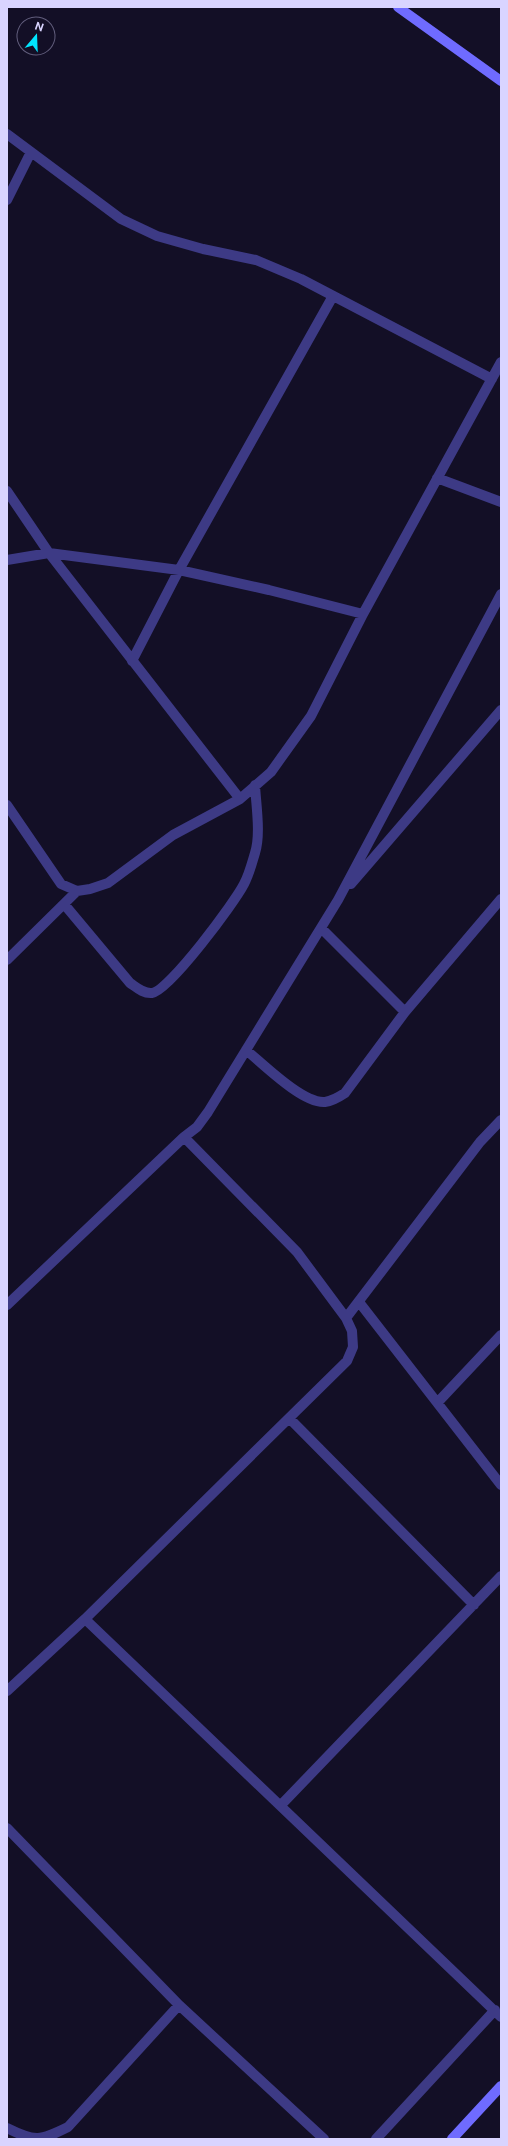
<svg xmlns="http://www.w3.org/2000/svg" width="508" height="2146" viewBox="0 0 508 2146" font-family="'Public Sans',sans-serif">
	<rect width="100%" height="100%" fill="#130f26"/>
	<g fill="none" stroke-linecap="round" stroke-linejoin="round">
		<!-- street -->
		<path stroke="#3d3a85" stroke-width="10" d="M7 134 121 219 157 236 203 249 256 260 301 279 492 379
			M7 200 31 152
			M437 478 501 502
			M7 491 49 553 240 799
			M7 560 49 553 179 570 269 590 363 614
			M132 661 179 570 333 296
			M7 805 61 884 77 891 90 889 108 883 173 835 240 799 271 772 311 716 363 614 501 362
			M351 884 501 710
			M64 904 130 983C136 987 143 994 152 993 169 991 235 902 244 884 249 875 252 863 255 853 261 834 256 805 255 785
			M321 928 405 1012
			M7 960 77 891
			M246 1050C263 1064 303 1104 325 1102 333 1101 339 1097 345 1093L405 1012 501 899
			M359 1302 501 1485
			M7 1305 184 1137 197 1127 208 1112 338 900 501 594
			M346 1318 480 1142 501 1120
			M438 1402 501 1335
			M289 1418 474 1605
			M85 1619 501 2017
			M7 1691 85 1619 347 1361 353 1347 352 1331 346 1318 297 1252 184 1137
			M281 1805 501 1576
			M7 1828 179 2005
			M7 2128C35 2142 40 2141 68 2127L179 2005 324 2139
			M376 2139 495 2010"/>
		<!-- secondary -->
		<path stroke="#6f6bff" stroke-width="10" d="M398 7 501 81
			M452 2139 501 2086"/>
	</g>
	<!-- border -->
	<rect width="508" height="2146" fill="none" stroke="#d9d4ff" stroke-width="16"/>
	<!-- north arrow -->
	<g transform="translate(36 36) rotate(19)"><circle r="19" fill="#130f26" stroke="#625e7d"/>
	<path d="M0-3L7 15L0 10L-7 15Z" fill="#00e5ff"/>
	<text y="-6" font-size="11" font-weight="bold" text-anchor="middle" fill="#d9d4ff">N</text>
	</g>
</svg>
